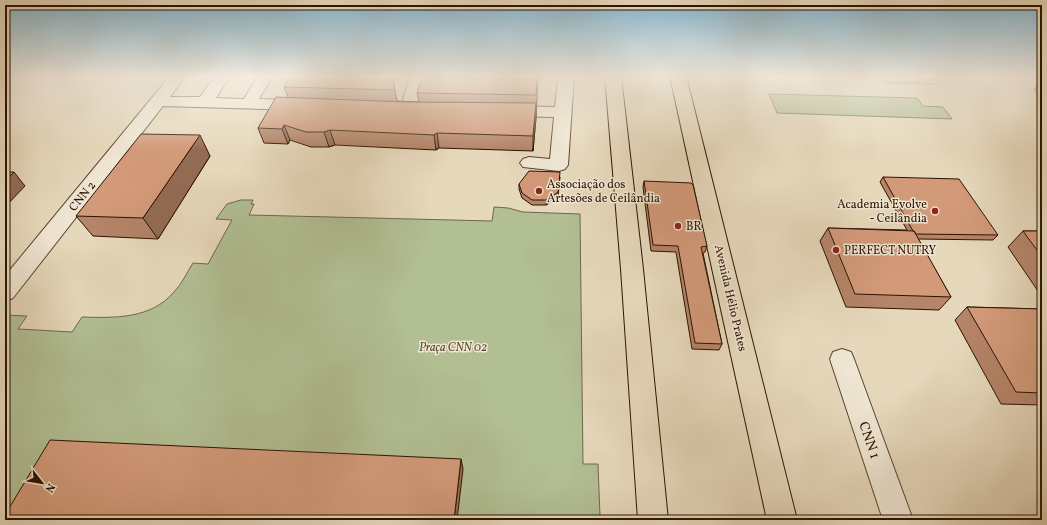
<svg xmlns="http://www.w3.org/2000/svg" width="1047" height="525" viewBox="0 0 1047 525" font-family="Vollkorn,serif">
	<rect width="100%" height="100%" fill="#e6d8bb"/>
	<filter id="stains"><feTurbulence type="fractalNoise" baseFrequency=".005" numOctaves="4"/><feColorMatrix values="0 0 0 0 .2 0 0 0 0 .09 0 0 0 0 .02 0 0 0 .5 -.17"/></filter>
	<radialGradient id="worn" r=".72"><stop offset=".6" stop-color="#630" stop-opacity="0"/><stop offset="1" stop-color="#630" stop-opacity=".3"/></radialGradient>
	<!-- green -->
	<path fill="#b1bf93" stroke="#6e684a" d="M879 76H936L940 79 936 84 884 83Z
		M769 94 917 98 923 106 943 107 952 119 777 113Z
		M241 200H253L251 204H254L249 215 492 221 494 207 508 208 523 212 580 214 583 464H598L600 516H578V520H5V315L27 316 18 329 72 332 82 317C115 318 151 319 174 292 182 284 187 272 193 263L208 264 232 220 216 219 227 204Z"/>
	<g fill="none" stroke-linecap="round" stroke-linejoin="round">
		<defs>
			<path id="street" d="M170 76H185L170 97H200L215 76H230L216 98 244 99 258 76H273L259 99 300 100 306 102 308 105 306 108 300 110 163 106 13 298 5 301V276Z
				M410 76H426L416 110 414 113 408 115 402 113 400 110Z
				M558 76H574L568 165 565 169 559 171 523 167 520 163 523 159 529 157 550 159 554 117 507 116 501 114 499 111 501 108 507 106 555 107Z
				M842 349 851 352 854 359 913 520H883L830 359 833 352Z"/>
			<path id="primary" d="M605 76H621L643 269 668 520H638L621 269Z
				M670 76H686L797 520H767Z"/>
		</defs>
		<!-- street casing -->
		<use href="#street" stroke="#5a442f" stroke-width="2"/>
		<!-- primary casing -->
		<use href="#primary" stroke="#2c1200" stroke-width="2"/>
		<!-- street -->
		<use href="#street" fill="#efe6d3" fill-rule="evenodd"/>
		<!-- primary -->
		<use href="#primary" fill="#e6d8bb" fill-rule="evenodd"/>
	</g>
	<!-- wall -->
	<path fill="#b58469" stroke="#2c1200" d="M392 76 397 101 419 102 417 93 488 78 484 76H538L536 118 533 151 439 148 436 150 335 145 329 147H311L290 140 288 144 264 143 258 128 288 97 284 87Z
		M1041 81H1042V99L1034 90Z
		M210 156 158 239 93 236 76 216Z
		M883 177 998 235 993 240 918 239 951 297 939 310 846 307 820 241 828 228 907 230 880 182Z
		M644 181 707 246 705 252 703 253 722 344 719 350 692 349 676 252 651 251 643 187Z
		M519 184 558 197 546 205H532L522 198 519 189Z
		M1023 231H1042V297L1008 247Z
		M967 307 1042 309V405L1001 404 955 320Z"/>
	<!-- shaded-wall -->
	<path fill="#946c55" stroke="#2c1200" d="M536 103V118L533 151V136Z
		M284 125 290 140 288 144 282 129Z
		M330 130 335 145 329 147 324 132Z
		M437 133 439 148 436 150 434 135Z
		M200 135 210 156 158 239 143 218Z
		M14 172 25 186 5 207V181Z
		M560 177 558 197 546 205 547 200Z
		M461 459 463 469 457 520H454Z"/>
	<!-- building -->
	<path fill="#d39a7a" stroke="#2c1200" d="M289 76H392L395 90 284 87Z
		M515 76H537L536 95 417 93 421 81 425 78H519Z
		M276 97 405 102 536 103 533 136 437 133 434 135 330 130 324 132H306L284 125 282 129 258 128Z
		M141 134 200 135 143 218 76 216Z
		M529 171 560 172 558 192 547 200H532L522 193 519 184Z
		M5 172H14L5 181Z
		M883 177 959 179 998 235 916 234 914 231H913Z
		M644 181 691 183 693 185 707 246 701 247 722 344 695 343 678 246 653 245Z
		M828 228 914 231 951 297 855 294Z
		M1023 231H1042V257Z
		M967 307 1042 309V393L1016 392Z
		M50 440 461 459 454 520H5V515Z"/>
	<!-- sky -->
	<linearGradient id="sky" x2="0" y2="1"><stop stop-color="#87b7d0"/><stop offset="0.51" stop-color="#f4ede0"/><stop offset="1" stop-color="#f4ede0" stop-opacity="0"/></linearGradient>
	<rect width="1047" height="150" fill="url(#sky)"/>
	<!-- markers -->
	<g fill="#8f2418" stroke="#efe6d3" stroke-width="1.5">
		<circle cx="539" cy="191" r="4"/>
		<circle cx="935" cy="211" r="4"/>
		<circle cx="678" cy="226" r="4"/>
		<circle cx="836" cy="250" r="4"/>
	</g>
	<g text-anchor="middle" stroke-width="3" stroke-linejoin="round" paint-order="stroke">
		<!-- poi labels -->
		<g font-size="12" fill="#2c1200" stroke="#efe6d3" text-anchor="start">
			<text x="547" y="188">Associação dos<tspan x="547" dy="14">Artesões de Ceilândia</tspan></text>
			<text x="927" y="208" text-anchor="end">Academia Evolve<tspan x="927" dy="14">- Ceilândia</tspan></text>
			<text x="686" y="230">BR</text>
			<text x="844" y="254">PERFECT NUTRY</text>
		</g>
		<!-- street labels -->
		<g font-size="12" fill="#2c1200" stroke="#efe6d3">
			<text transform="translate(82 196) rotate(-51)" y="4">CNN 2</text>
			<text transform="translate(731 298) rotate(77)" y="4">Avenida Hélio Prates</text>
		</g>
		<!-- park labels -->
		<g font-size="12" font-style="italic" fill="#54462c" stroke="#efe6d3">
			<text x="453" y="351">Praça CNN 02</text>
		</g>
		<!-- near-street labels -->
		<g font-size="14" fill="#2c1200" stroke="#efe6d3">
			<text transform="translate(870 440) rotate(71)" y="5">CNN 1</text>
		</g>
	</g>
	<!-- margin -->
	<rect width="1047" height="525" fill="none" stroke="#e6d8bb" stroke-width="20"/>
	<rect x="6" y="6" width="1035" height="513" fill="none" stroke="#2c1200" stroke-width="2"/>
	<rect x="10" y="10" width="1027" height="505" fill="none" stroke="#2c1200"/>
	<!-- north arrow -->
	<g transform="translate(42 483) rotate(121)" stroke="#efe6d3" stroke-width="3" paint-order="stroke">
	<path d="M0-3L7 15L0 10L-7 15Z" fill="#2c1200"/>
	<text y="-6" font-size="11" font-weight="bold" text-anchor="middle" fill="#2c1200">N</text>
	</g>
	<rect width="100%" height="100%" filter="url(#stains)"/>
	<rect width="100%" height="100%" fill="url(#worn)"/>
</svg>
